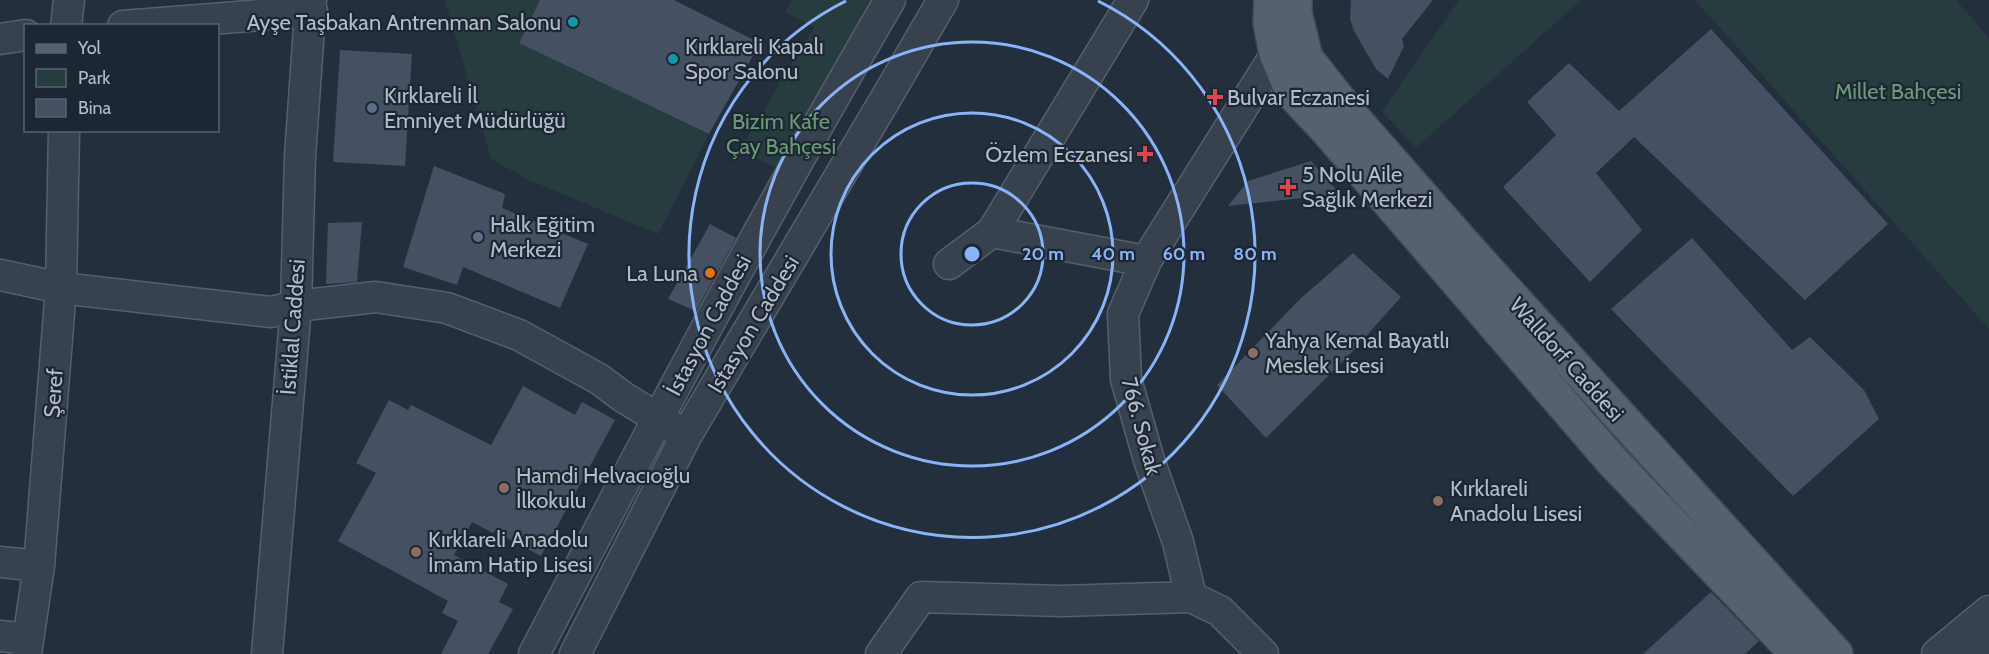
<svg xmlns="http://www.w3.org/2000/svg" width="1989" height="654" viewBox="0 0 1989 654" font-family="Cabin,sans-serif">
	<rect width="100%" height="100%" fill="#242f3e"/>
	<!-- green -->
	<path fill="#263c3f" d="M445 0H540L519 43 709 134 658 234 529 180 491 159Z
		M792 0H890L790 174 739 151 814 27 785 12Z
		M1459 0H1581L1416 148 1382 111Z
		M1695 0H1956L1989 38V329Z"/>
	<!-- building -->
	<path fill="#455162" d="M540 0H674L760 43 709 134 519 43Z
		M1351 0H1433L1402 39 1404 46 1388 79 1376 69 1354 31 1350 19Z
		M1711 29 1888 224 1805 300 1634 137 1596 173 1642 230 1590 282 1503 187 1556 135 1527 102 1569 63 1619 111Z
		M340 50 412 54 405 166 333 162Z
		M1311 161 1340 194 1228 206 1248 181Z
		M434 166 505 194 502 208 588 244 560 308 463 267 457 285 403 267Z
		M362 222 357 282 326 284 328 223Z
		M710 224 736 238 696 311 668 299Z
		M1692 238 1792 350 1810 337 1864 390 1879 419 1793 496 1611 309Z
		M1353 253 1401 297 1352 352 1266 438 1217 385 1300 299Z
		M523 386 575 415 582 402 615 420 541 556 494 531 493 533 472 522 454 555 508 584 499 602 513 609 488 654H441L458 621 442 613 448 601 338 541 376 473 356 463 389 400 408 410 411 405 491 445Z
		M1711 592 1759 641 1745 654H1643Z"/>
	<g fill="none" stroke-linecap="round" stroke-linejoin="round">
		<defs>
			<path id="minor" d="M66 26 69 0
				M123 26 312 11
				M0 39 26 35
				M992 232 1133 0
				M949 264 992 232 1146 261
				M0 275 61 288 271 312 296 306 376 297 447 308 519 335 599 379 623 397 675 429
				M0 562 39 566
				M0 636 28 639
				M26 654 39 566 61 288 64 130
				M267 654 296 306 300 156 311 0
				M534 654C649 434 765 214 890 0
				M575 654 686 436 889 93 943 0
				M881 654 921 597 1062 601 1191 597
				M1263 654 1220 611 1191 597 1178 542 1149 460 1126 379 1123 314 1146 261 1276 54
				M1937 654 1989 611
				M1976 654 1989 642"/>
			<path id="major" d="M1271 0 1270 22 1276 54 1293 94 1326 129 1612 461 1797 654
				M1295 0V13L1306 58 1354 119 1471 252 1836 654"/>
		</defs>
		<!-- minor casing -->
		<use href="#minor" stroke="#565f6c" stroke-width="33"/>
		<!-- major casing -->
		<use href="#major" stroke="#414a57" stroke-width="36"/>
		<!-- minor -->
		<use href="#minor" stroke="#38414e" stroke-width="30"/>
		<!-- major -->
		<use href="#major" stroke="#56606e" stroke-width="33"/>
	</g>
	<!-- distance rings -->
	<g fill="none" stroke="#8ab4f8" stroke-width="3">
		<circle cx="972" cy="254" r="71"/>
		<circle cx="972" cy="254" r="141"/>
		<circle cx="972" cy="254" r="212"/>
		<path d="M1098 1A283 283 0 1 1 846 1"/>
	</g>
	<!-- markers -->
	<g fill="#0f9aa8" stroke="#1d2633" stroke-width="2">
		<circle cx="573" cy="22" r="6"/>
		<circle cx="673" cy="59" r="6"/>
	</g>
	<g fill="#e0444e" stroke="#1d2633" stroke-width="2">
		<path d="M1212 88h6v6h6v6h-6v6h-6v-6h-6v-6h6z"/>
		<path d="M1142 145h6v6h6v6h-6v6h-6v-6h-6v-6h6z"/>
		<path d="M1285 178h6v6h6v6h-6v6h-6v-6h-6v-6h6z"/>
	</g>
	<g fill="#5c6f8a" stroke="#1d2633" stroke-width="2">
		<circle cx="372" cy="108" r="6"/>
		<circle cx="478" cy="237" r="6"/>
	</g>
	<circle fill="#e8710a" stroke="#1d2633" stroke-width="2" cx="710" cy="273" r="6"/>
	<g fill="#8d6e63" stroke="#1d2633" stroke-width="2">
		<circle cx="1253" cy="353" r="6"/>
		<circle cx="504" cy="488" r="6"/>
		<circle cx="1438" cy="501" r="6"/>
		<circle cx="416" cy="552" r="6"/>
	</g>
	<g text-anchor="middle" stroke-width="4.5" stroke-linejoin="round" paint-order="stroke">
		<!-- poi labels -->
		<g font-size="22" fill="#b4bcc9" stroke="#1d2633" text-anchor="start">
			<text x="561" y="30" text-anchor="end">Ayşe Taşbakan Antrenman Salonu</text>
			<text x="685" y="54">Kırklareli Kapalı<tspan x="685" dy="25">Spor Salonu</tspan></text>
			<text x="384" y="103">Kırklareli İl<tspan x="384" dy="25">Emniyet Müdürlüğü</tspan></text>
			<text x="1227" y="105">Bulvar Eczanesi</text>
			<text x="1133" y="162" text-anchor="end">Özlem Eczanesi</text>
			<text x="1302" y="182">5 Nolu Aile<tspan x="1302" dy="25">Sağlık Merkezi</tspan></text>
			<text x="490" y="232">Halk Eğitim<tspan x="490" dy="25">Merkezi</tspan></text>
			<text x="698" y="281" text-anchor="end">La Luna</text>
			<text x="1265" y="348">Yahya Kemal Bayatlı<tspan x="1265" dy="25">Meslek Lisesi</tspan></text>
			<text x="516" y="483">Hamdi Helvacıoğlu<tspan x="516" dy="25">İlkokulu</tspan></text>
			<text x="1450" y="496">Kırklareli<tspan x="1450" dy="25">Anadolu Lisesi</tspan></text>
			<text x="428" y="547">Kırklareli Anadolu<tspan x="428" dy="25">İmam Hatip Lisesi</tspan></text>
		</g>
		<!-- park labels -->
		<g font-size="22" fill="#6b9a76" stroke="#1d2633">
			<text x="1898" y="99">Millet Bahçesi</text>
			<text x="781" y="129">Bizim Kafe<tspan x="781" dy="25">Çay Bahçesi</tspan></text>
		</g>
		<!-- street labels -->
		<g font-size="22" fill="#b4bcc9" stroke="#1d2633">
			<text transform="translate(753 324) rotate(-59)" y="8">Istasyon Caddesi</text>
			<text transform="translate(708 325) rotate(-62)" y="8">İstasyon Caddesi</text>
			<text transform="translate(292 327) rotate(-86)" y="8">İstiklal Caddesi</text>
			<text transform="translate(1567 359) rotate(48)" y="8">Walldorf Caddesi</text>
			<text transform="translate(53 393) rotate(-86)" y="8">Şeref</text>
			<text transform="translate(1142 426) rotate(75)" y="8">766. Sokak</text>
		</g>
	</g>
	<circle cx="972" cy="254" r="9" fill="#8ab4f8" stroke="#1d2633" stroke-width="3"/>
	<g font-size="18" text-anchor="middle" font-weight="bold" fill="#8ab4f8" stroke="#1d2633" stroke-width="4.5" stroke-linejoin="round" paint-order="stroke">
		<text x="1043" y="260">20 m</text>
		<text x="1113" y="260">40 m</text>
		<text x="1184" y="260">60 m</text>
		<text x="1255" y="260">80 m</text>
	</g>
	<!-- legend -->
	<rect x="24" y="24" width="195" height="108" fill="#1d2633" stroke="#59626f" stroke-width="1.5"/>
	<rect x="36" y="44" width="30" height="9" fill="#56606e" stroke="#59626f" stroke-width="1.5"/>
	<text x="78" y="54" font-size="18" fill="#b4bcc9">Yol</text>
	<rect x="36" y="69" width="30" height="18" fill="#263c3f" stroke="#59626f" stroke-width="1.5"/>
	<text x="78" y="84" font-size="18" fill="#b4bcc9">Park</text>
	<rect x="36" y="99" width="30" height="18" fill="#455162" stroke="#59626f" stroke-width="1.5"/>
	<text x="78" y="114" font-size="18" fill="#b4bcc9">Bina</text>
</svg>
